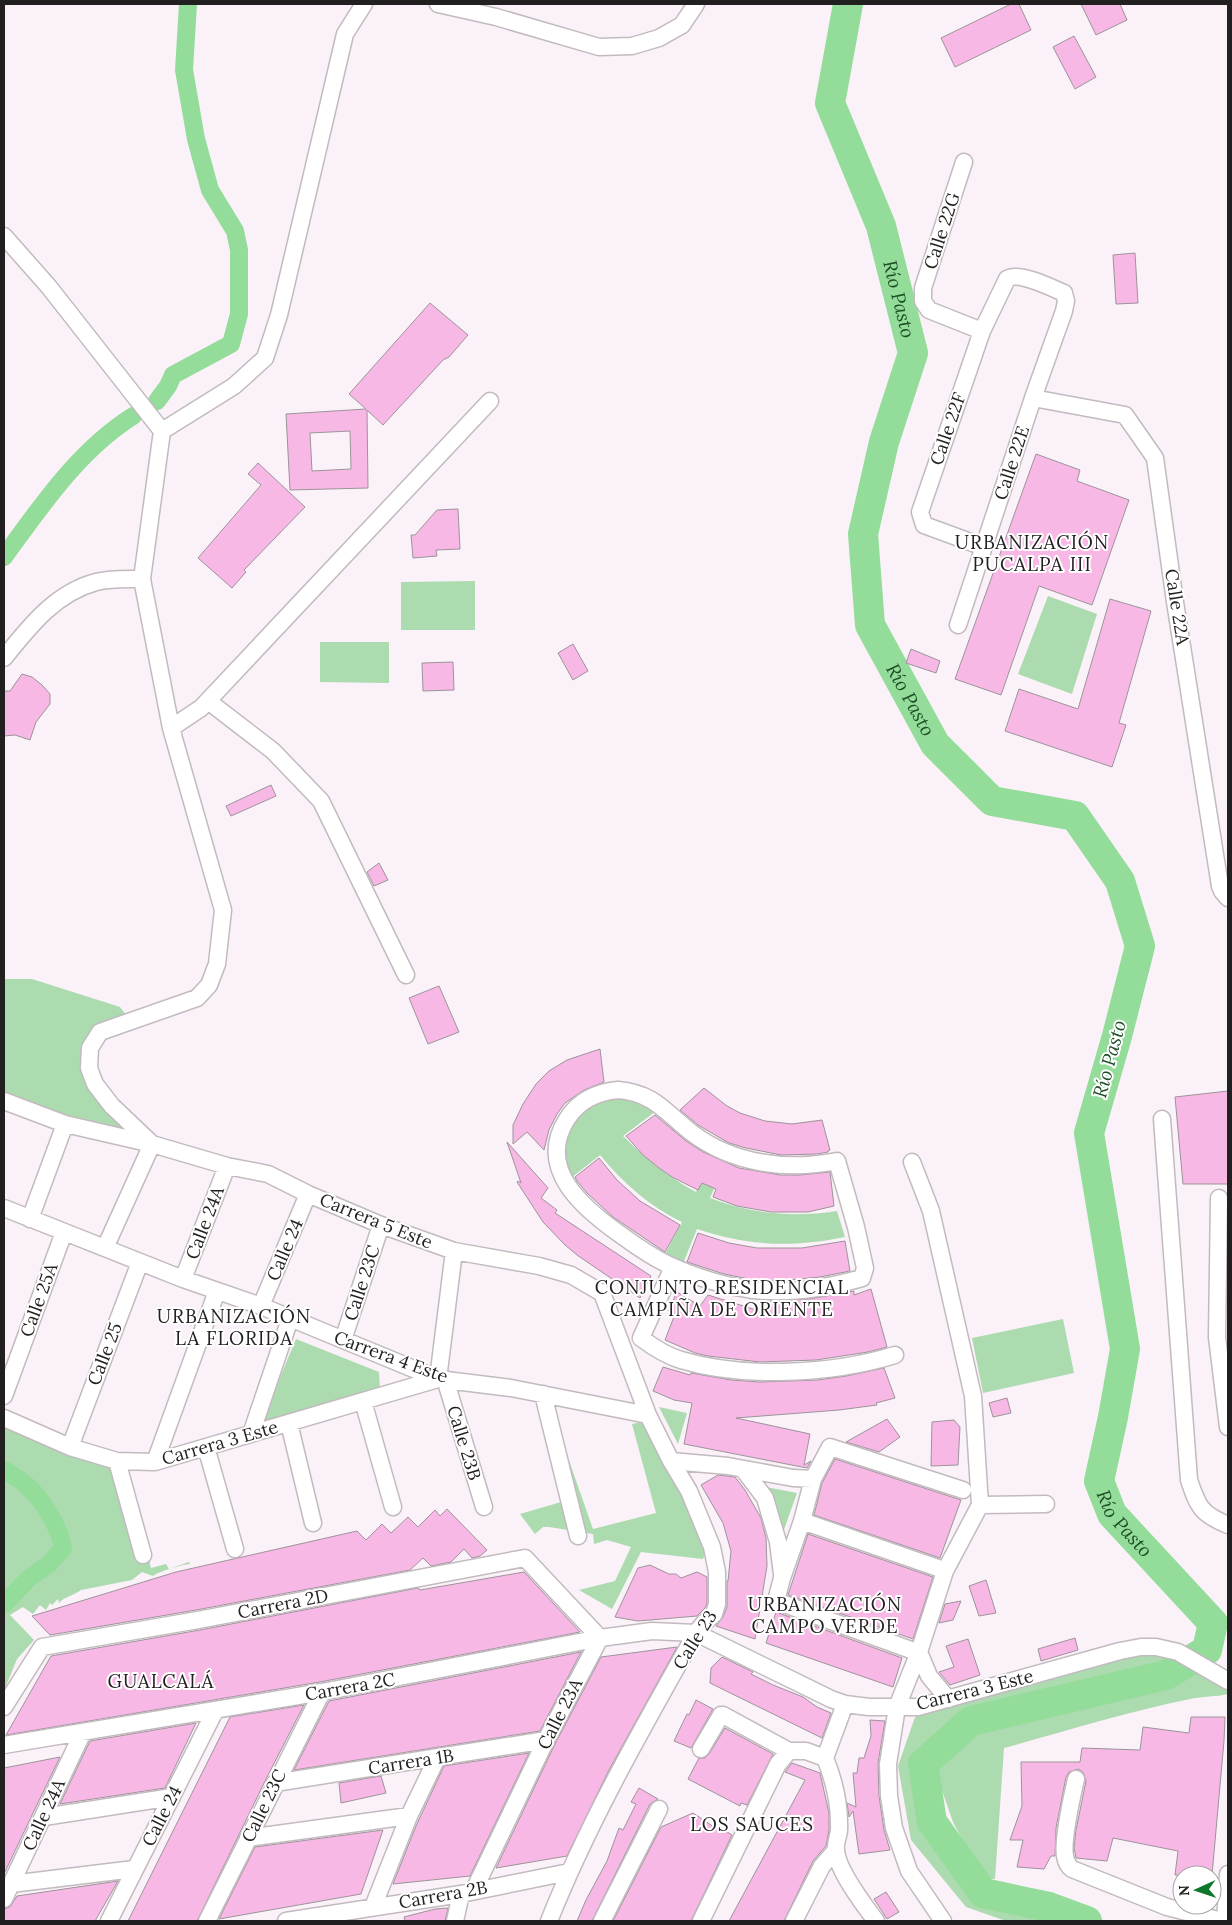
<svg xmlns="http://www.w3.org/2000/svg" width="1232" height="1925" viewBox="0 0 1232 1925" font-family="Lora,serif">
	<rect width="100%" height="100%" fill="#faf2f8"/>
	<!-- green -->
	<path fill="#abdbaf" d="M475 581V630H401V582Z
		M1048 596 1097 614 1072 694 1018 674Z
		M320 642H389V683L320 682Z
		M4 979H32L120 1007 127 1016 91 1049 86 1075 152 1153 75 1135 63 1118 4 1093Z
		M621 1098 630 1099 656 1111 623 1136C645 1158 668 1177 696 1192L714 1155 726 1161 710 1198C752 1214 792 1218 837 1211L845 1237C791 1248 748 1246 697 1229L682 1266 663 1258 682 1222C649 1206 623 1183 600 1155L571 1178C569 1171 565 1162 564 1155 563 1131 579 1109 602 1101 607 1098 615 1099 621 1098Z
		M1063 1319 1074 1373 983 1393 972 1338Z
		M296 1339 379 1372 380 1390 261 1423Z
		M659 1407 687 1413 678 1444Z
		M552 1412 593 1529 656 1513 632 1424 647 1421 701 1519 706 1551 703 1559 641 1552 612 1609 579 1590 615 1581 631 1547 607 1540 594 1544 593 1534 549 1527H543L535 1534 520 1514 568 1500Z
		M4 1428 127 1473 151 1568 166 1564 169 1569 189 1562 190 1564C181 1565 160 1571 153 1576L142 1572 132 1580 81 1590C73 1596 65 1596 59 1603L58 1599 52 1605 50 1603 46 1610 40 1605 33 1614 23 1607 10 1615 34 1640 17 1659 4 1691Z
		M761 1486 797 1493 781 1538Z
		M1130 1652 1171 1656 1167 1668 1038 1698 971 1712 916 1759 927 1826 978 1896 1043 1910 1076 1921H1006L966 1907 911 1840 898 1766 915 1717 944 1704Z
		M1195 1667 1214 1676 1228 1690V1694C1216 1697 1203 1696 1190 1699 1127 1712 1066 1731 1004 1748L995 1879H983L953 1822 932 1762 981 1721 1057 1706 1183 1675Z"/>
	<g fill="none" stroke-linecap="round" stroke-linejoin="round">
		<!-- canal -->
		<path stroke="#93dc9a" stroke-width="18" d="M157 401 168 386 173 375 231 344 239 314V250L235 231 210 190 196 139 184 70 188 4
			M4 557C41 506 79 450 133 416
			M4 1470C11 1474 20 1479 26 1485 43 1499 59 1527 63 1548L49 1564 29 1578 4 1604"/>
		<!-- river -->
		<path stroke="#93dc9a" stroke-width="30" id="s1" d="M848 4 830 103 881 226 913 353 884 442 863 534 870 625 935 744 992 801 1075 816 1120 881 1140 946 1117 1036 1089 1133 1125 1349 1113 1417 1099 1481 1112 1514 1213 1623 1207 1650 1166 1675 971 1721 923 1764 932 1822 983 1893 1049 1907 1087 1921"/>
	</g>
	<!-- building -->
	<path fill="#f8b8e6" stroke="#9c9499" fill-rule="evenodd" d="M1011 4H1019L1031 30 955 67 941 38Z
		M1081 4H1120L1127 20 1096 35Z
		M1074 36 1096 77 1075 89 1053 47Z
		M1135 253 1138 303 1116 304 1113 255Z
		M430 303 468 335 449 357 443 360 383 425 367 410 368 488 290 490 286 414 366 409 349 394ZM350 431 351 469 312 471 310 433Z
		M1036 454 1080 470 1077 481 1129 500 1092 605 1039 586 1001 695 955 679Z
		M258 463 305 507 244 570 246 572 232 588 198 558 261 485 248 474Z
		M458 509 460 549 436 550 437 556 413 558 411 535H415L437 510Z
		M1110 599 1151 611 1119 723 1126 725 1112 767 1005 731 1019 689 1078 709Z
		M573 644 588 671 573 680 558 653Z
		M911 649 940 661 936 673 906 663Z
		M453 662 454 690 423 691 422 663Z
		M22 674 32 677 42 685 50 694V704L36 722 30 740 15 735 4 736V691H10Z
		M271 785 276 796 231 816 226 806Z
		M379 863 388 880 374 886 367 872Z
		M439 986 459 1032 428 1044 409 998Z
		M600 1049 604 1082 584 1090 565 1103 557 1114 549 1130 544 1150 527 1132 513 1144V1125L523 1104 536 1084 549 1071 567 1060Z
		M704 1088 727 1106 740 1113 765 1121 792 1124 822 1120 830 1150 828 1151V1152L817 1154 781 1155 746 1148 729 1143 698 1125 680 1110Z
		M1228 1091V1184H1183L1175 1097Z
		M655 1115 686 1141 703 1152 739 1168 780 1175H800L830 1172 834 1206 808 1212H771L737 1206 713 1197 716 1189 702 1183 698 1190 672 1177 659 1168 643 1155 626 1136Z
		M507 1142 548 1188 541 1198 557 1210 555 1213 651 1276 640 1298 577 1255 565 1245 543 1222 517 1182 518 1181 521 1183Z
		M599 1158 617 1180 640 1201 680 1225 665 1252 613 1217 587 1193 577 1181 575 1177Z
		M698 1233 729 1243 757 1248H802L845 1241 850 1271 820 1277 780 1281 754 1280 724 1274 687 1262Z
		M871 1289 887 1347 868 1352 816 1360 760 1362 708 1356 695 1353 665 1340 675 1314 668 1311 677 1292 700 1306 708 1295 766 1313 769 1301 809 1299 854 1291V1295Z
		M663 1367 690 1375 691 1373 731 1380 760 1382 818 1380 846 1376 884 1368 895 1398 876 1403 877 1405 839 1410 736 1418 810 1434 804 1465 811 1461 807 1468 684 1444 692 1403 674 1400 653 1391Z
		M1007 1398 1011 1413 993 1417 989 1403Z
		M887 1419 900 1437 879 1452 846 1442Z
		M954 1420 960 1427 958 1465 931 1466 932 1422Z
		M835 1459 961 1500 940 1558 814 1515 822 1483Z
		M718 1475 735 1477 745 1490 761 1518 766 1538 767 1566 755 1639 716 1626 723 1617 727 1607V1581H728L731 1551 723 1523 701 1485Z
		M447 1509 487 1550 480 1556 472 1558 464 1549 451 1562 431 1566 423 1558 410 1570 196 1610 50 1635 32 1616 176 1572 357 1531 366 1540 382 1524 391 1533 408 1517 418 1527 435 1510 440 1516Z
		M808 1534 933 1577 913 1639 788 1595Z
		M650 1565 669 1574H676L681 1578 697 1572 707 1577V1603L705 1608 697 1616 638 1621 615 1617 638 1568Z
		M524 1572 580 1632 320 1682 6 1735 51 1656 200 1630 418 1588 420 1590Z
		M986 1580 996 1613 979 1616 969 1586Z
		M961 1601 953 1620 939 1623 945 1604Z
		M776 1612 902 1658 893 1687 766 1643Z
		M1075 1638 1078 1650 1041 1661 1038 1649Z
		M968 1639 980 1675 950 1685 939 1672 954 1667 946 1646Z
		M677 1647 609 1770 567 1856 496 1868 555 1744 601 1657Z
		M581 1652 540 1731 294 1770 329 1701Z
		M722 1657 753 1672 751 1674 773 1685 803 1697 817 1707 831 1713 822 1738 710 1683 711 1668Z
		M696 1700 713 1709 691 1748 674 1741 687 1714 689 1715Z
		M304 1705 266 1779 197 1921H128L230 1717Z
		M1191 1717H1225L1224 1741 1212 1875H1175L1178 1851 1113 1838 1107 1861 1076 1858 1074 1848 1076 1830 1086 1781 1083 1772 1078 1769 1069 1772 1066 1777 1056 1828 1055 1856H1051L1044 1869 1017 1867 1023 1840H1010L1022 1806 1021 1762H1080L1082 1748 1140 1750 1143 1727 1189 1733Z
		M870 1720 885 1721 878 1763 879 1796 884 1830 890 1850 859 1854 853 1811 849 1817 847 1803 856 1807 853 1773H857L859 1758H864L871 1736Z
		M196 1723 165 1788 60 1804 90 1741Z
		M725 1728 773 1754 747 1805 741 1803 740 1806 688 1779 699 1758H705L709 1754Z
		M529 1753 470 1876 393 1884 416 1826 444 1766Z
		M60 1757 33 1813 4 1874V1768Z
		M792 1763 820 1773 829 1813V1830L826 1846 813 1861 784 1921H729L805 1780 785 1772Z
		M381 1776 386 1793 341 1803 339 1783Z
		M639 1788 658 1799 650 1804 592 1921H577L586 1900 607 1861 619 1828 623 1830 636 1804 631 1802Z
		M693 1813 723 1833 724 1830 732 1835 691 1921H613L661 1827Z
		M383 1830 361 1894 219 1919 255 1847Z
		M118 1881 95 1921H4V1909L10 1907 17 1896Z
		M886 1892 899 1912 887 1919 874 1899Z
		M448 1908 445 1921H405L404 1917 435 1909Z"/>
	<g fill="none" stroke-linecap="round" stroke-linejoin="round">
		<defs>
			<path id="minor" d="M438 4 496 17 599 47 632 46 659 38 682 25 696 4
				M964 162 923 288V301L929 310 982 331
				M4 236 49 287 162 431 142 579 171 728 223 910 217 964 209 985 197 998 100 1032 90 1048 89 1068 95 1084 112 1106 152 1144
				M1033 398 1125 415 1155 458 1175 602 1220 886 1222 891 1228 898
				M162 431 234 386 265 358 279 315 345 34 364 4
				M958 625 1033 398 1064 311 1066 301 1064 293C1052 288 1018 271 1007 279L982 331 920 512 924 525 984 547
				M4 658C29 627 55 593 96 582 111 578 127 579 142 579
				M208 701 273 751 321 801 406 975
				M171 728 201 708 490 401
				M618 1090C654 1093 665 1112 692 1133 733 1164 787 1171 837 1161L856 1227 865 1268 862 1278C827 1288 789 1294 753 1290 725 1286 695 1277 669 1265 652 1257 636 1246 621 1235 584 1209 535 1169 567 1119 579 1100 597 1092 618 1090Z
				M4 1101 65 1124 152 1144 227 1166 268 1174 308 1194 381 1225 454 1251 539 1266 571 1275 602 1293 648 1415 671 1461 689 1491 712 1547 717 1572V1604L714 1614 704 1623 696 1633C643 1727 589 1821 549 1921
				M1162 1119 1189 1480C1198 1507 1201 1514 1228 1525
				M912 1162 931 1211 973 1396 980 1505 1046 1504
				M1219 1198 1217 1337 1228 1427
				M4 1208 183 1279 261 1306 438 1379 511 1388 648 1415
				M30 1219 65 1124
				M105 1248 152 1144
				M673 1267 641 1338C653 1347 667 1356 681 1360 744 1379 833 1374 895 1355
				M183 1279 227 1166
				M261 1306 308 1194
				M343 1340 381 1225
				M445 1379 484 1507
				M543 1394 578 1536
				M4 1396 64 1232
				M363 1401 393 1507
				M4 1418 70 1447 117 1461 155 1462 438 1379 454 1251
				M289 1423 313 1523
				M251 1434 290 1319
				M70 1447 140 1262
				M206 1447 235 1549
				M117 1461 143 1555
				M671 1461 728 1466 793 1478 813 1479
				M155 1462 217 1291
				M743 1469 765 1498 778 1542 782 1574
				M802 1521 938 1568
				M911 1650 776 1601 782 1578 802 1521 813 1479 830 1447 963 1490
				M919 1652 929 1676 948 1699
				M845 1704 825 1758C834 1780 840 1807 839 1831 838 1837 835 1844 836 1850 837 1870 864 1905 876 1921
				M4 1707 42 1647 198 1620 525 1558 600 1638 546 1740 474 1890
				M4 1745 322 1692 600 1638 652 1631 696 1633 831 1699 845 1704 869 1707H918L1120 1651 1141 1647H1156L1178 1652 1228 1681
				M701 1749 721 1715H723L789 1751
				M1076 1779C1072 1797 1062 1839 1065 1856 1066 1862 1068 1866 1072 1869L1167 1907 1222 1921
				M275 1783 546 1740
				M44 1817 172 1797
				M248 1838 409 1816
				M11 1884 134 1869
				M4 1899 83 1732
				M373 1907 409 1816 437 1758
				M109 1921 215 1711
				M207 1921 322 1692
				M286 1921 461 1894 569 1872
				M455 1921 461 1894
				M602 1921 659 1809
				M701 1921 778 1764 789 1751H806L825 1758
				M794 1921 822 1866 836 1850
				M943 1921 909 1871 894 1828 889 1796 888 1764 897 1707 919 1652 945 1571 980 1505
				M1225 1921 1228 1874"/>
		</defs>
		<!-- minor casing -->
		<use href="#minor" stroke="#c2babf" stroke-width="19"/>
		<!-- minor -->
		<use href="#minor" stroke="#fff" stroke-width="16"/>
	</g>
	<g text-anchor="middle" stroke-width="4" stroke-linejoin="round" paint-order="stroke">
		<!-- street labels -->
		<g font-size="18" fill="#221f21" stroke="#fff">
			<text transform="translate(942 231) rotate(-72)" y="6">Calle 22G</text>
			<text transform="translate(948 429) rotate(-71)" y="6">Calle 22F</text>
			<text transform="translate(1012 463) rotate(-72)" y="6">Calle 22E</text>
			<text transform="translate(1177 607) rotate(81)" y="6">Calle 22A</text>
			<text transform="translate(376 1221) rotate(22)" y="6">Carrera 5 Este</text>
			<text transform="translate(205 1223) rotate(-69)" y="6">Calle 24A</text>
			<text transform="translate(285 1250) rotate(-67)" y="6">Calle 24</text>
			<text transform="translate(362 1283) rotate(-72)" y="6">Calle 23C</text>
			<text transform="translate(39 1300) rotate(-70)" y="6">Calle 25A</text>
			<text transform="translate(105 1354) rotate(-69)" y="6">Calle 25</text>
			<text transform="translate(391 1357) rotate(20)" y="6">Carrera 4 Este</text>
			<text transform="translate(220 1443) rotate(-16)" y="6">Carrera 3 Este</text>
			<text transform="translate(464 1443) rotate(73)" y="6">Calle 23B</text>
			<text transform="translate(283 1604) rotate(-11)" y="6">Carrera 2D</text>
			<text transform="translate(695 1640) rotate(-58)" y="6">Calle 23</text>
			<text transform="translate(350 1687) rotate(-10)" y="6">Carrera 2C</text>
			<text transform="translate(975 1690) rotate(-14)" y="6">Carrera 3 Este</text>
			<text transform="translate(560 1714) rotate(-63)" y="6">Calle 23A</text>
			<text transform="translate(411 1762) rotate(-9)" y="6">Carrera 1B</text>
			<text transform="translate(264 1806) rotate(-64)" y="6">Calle 23C</text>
			<text transform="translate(44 1815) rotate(-65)" y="6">Calle 24A</text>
			<text transform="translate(162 1816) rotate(-63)" y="6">Calle 24</text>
			<text transform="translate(443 1895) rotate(-10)" y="6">Carrera 2B</text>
		</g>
		<!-- water labels -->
		<g font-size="19" font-style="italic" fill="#1d4f25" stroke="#fff">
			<text dy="7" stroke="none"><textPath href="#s1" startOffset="309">Río Pasto</textPath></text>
			<text dy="7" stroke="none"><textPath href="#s1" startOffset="729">Río Pasto</textPath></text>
			<text transform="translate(1109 1059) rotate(-75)" y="7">Río Pasto</text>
			<text dy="7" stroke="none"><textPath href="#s1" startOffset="1689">Río Pasto</textPath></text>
		</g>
		<!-- neighbourhood labels -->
		<g font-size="19" letter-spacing="1" fill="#221f21" stroke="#fff">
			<text x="1032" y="549">URBANIZACIÓN<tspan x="1032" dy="22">PUCALPA III</tspan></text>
			<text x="722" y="1294">CONJUNTO RESIDENCIAL<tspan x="722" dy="22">CAMPIÑA DE ORIENTE</tspan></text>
			<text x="234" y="1323">URBANIZACIÓN<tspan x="234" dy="22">LA FLORIDA</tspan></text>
			<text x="825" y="1611">URBANIZACIÓN<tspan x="825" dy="22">CAMPO VERDE</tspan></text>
			<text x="161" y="1688">GUALCALÁ</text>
			<text x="752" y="1831">LOS SAUCES</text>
		</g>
	</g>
	<!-- border -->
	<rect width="1232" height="1925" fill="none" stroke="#221f21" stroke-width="10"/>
	<!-- north arrow -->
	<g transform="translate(1197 1890) rotate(267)"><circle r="24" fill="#ffffff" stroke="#a7a5a6"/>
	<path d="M0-4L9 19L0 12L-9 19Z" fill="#0d782b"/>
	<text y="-8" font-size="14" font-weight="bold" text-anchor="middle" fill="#221f21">N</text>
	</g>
</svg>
